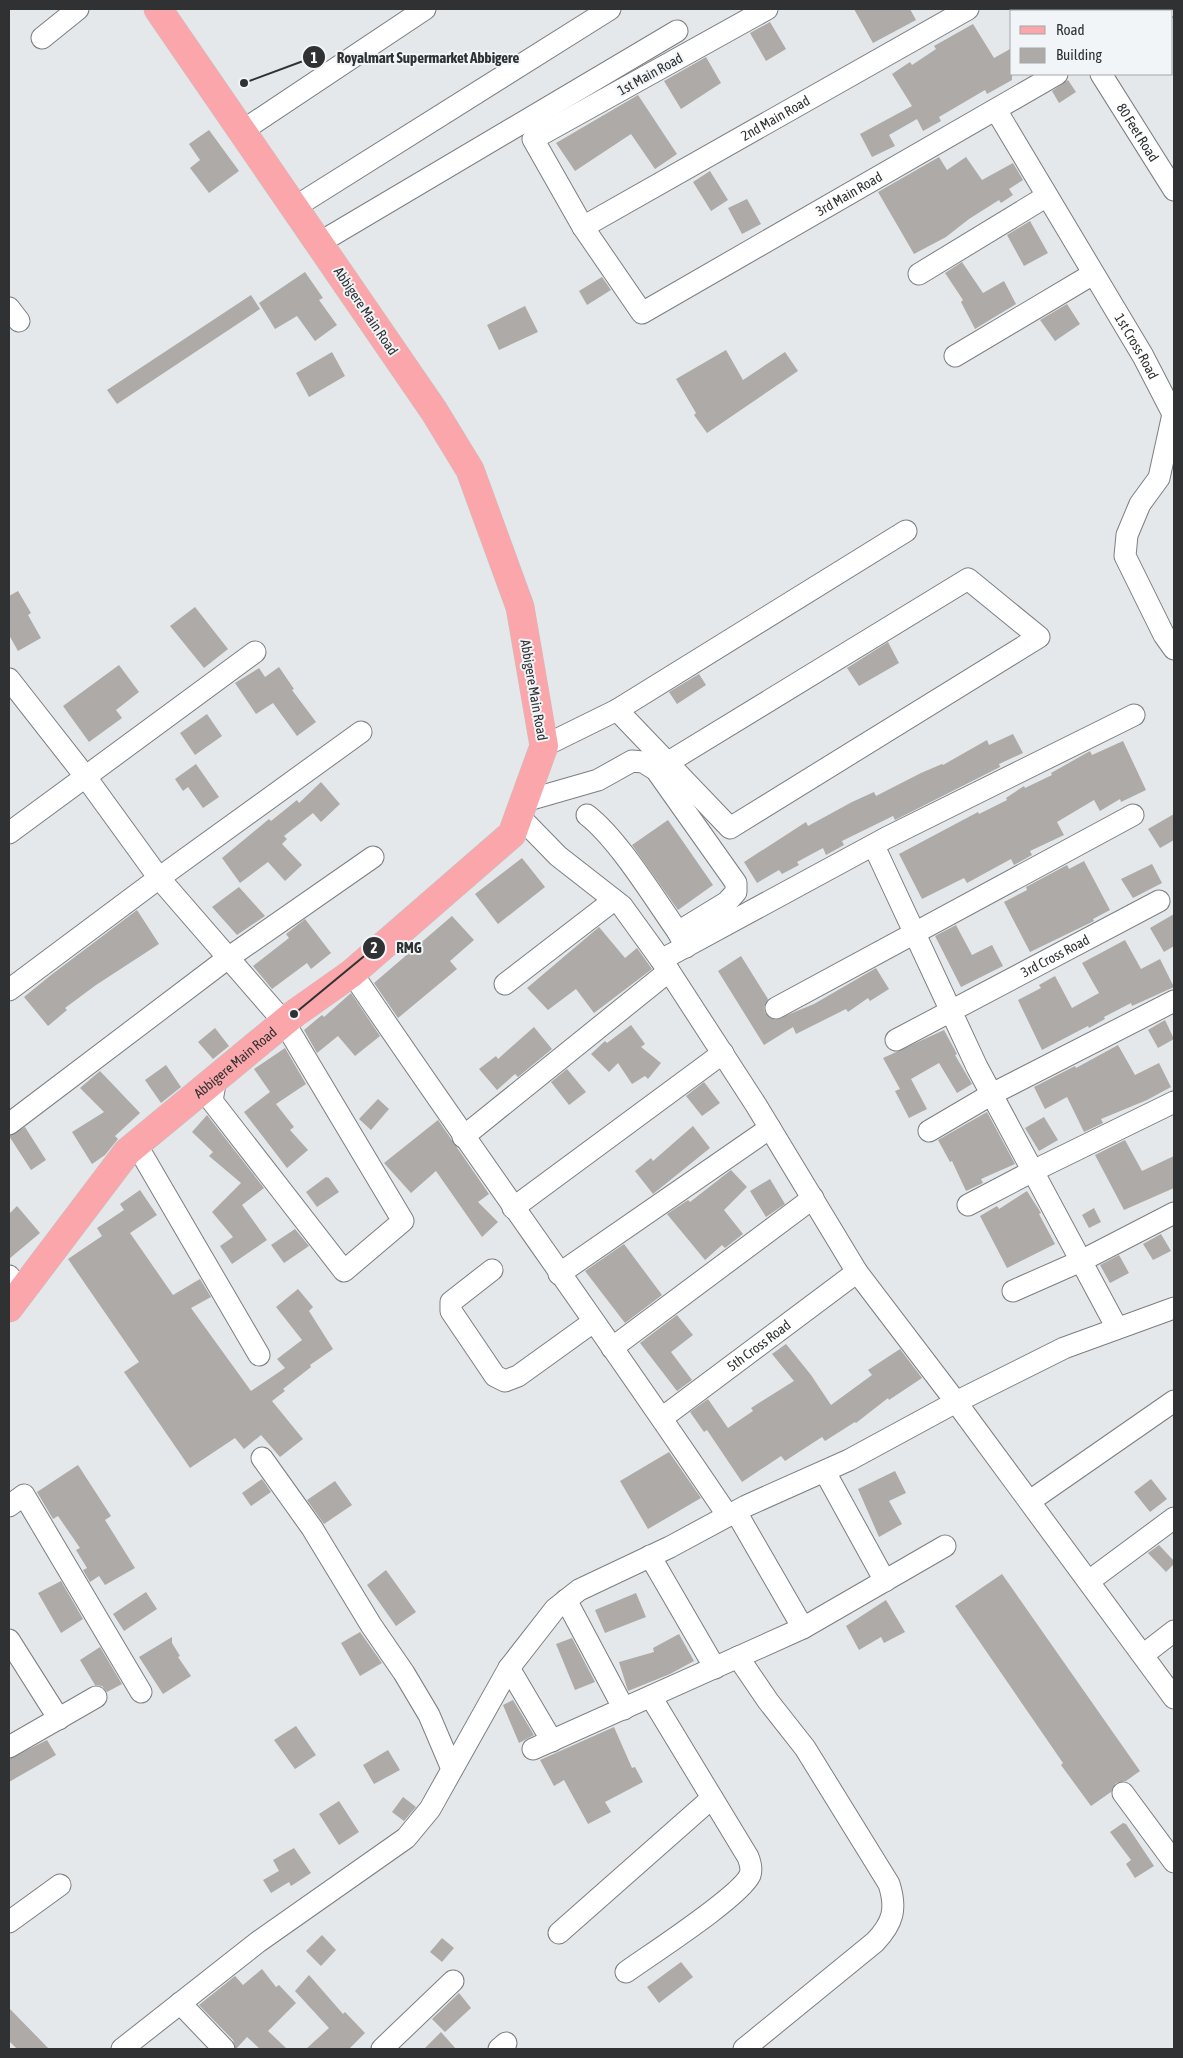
<svg xmlns="http://www.w3.org/2000/svg" width="1183" height="2058" viewBox="0 0 1183 2058" font-family="'Asap Condensed',sans-serif">
	<rect width="100%" height="100%" fill="#e4e8ea"/>
	<!-- building -->
	<path fill="#adaaa7" d="M854 9H910L916 20 873 43Z
		M770 22 786 49 766 61 750 33Z
		M973 24 994 58 1012 48V80L987 94 985 90 939 117 941 121 923 131 917 119 889 135 895 146 872 157 860 134 912 106 892 74 910 62 912 65 936 49 934 46Z
		M706 57 721 83 681 109 664 81Z
		M1068 80 1076 92 1059 103 1052 91Z
		M638 95 677 154 655 169 631 134 575 171 556 143Z
		M209 130 239 171 209 193 190 168 200 160 189 144Z
		M939 157 947 170 966 157 982 180 1013 163 1023 180 1009 189 1013 195 1001 203 999 200 969 219 946 237 914 254 878 192Z
		M710 171 728 200 711 211 693 182Z
		M747 199 761 224 742 234 728 208Z
		M1030 221 1048 253 1024 266 1007 235Z
		M962 262 983 293 1004 281 1016 304 975 329 961 302 963 300 945 273Z
		M305 272 323 298 319 300 337 325 315 341 297 316 275 329 259 303Z
		M602 277 611 290 587 305 579 291Z
		M251 295 260 309 117 404 107 390Z
		M1067 304 1080 324 1055 341 1040 320Z
		M525 306 538 332 499 350 487 325Z
		M726 350 743 380 785 352 798 371 707 433 694 415 696 413 676 379Z
		M332 352 345 376 309 397 296 373Z
		M18 591 31 613 28 615 41 638 18 651 9 635V596Z
		M195 607 228 649 204 668 170 626Z
		M888 642 899 663 859 686 847 668Z
		M119 665 139 692 116 710 122 718 89 742 63 706Z
		M279 667 294 689 292 690 316 722 297 736 273 703 256 714 235 683 259 668 265 677Z
		M699 674 706 685 677 704 669 692Z
		M207 714 222 736 195 755 180 733Z
		M1013 734 1023 753 999 764 1000 767 895 820 893 816 842 841 844 845 826 855 823 848 797 862 799 865 782 874 779 870 757 883 744 862 806 822 808 826 852 802 874 792 876 796 921 773 942 764 943 765 987 740 989 745Z
		M1123 741 1146 790 1121 802 1120 799 1100 811 1094 800 1057 822 1064 835 1030 851 1032 855 1014 865 1011 859 967 883 964 878 922 899 899 854 978 812 979 814 1007 800 1006 798 1024 786 1025 788 1052 775 1051 773 1090 751 1092 755Z
		M196 764 219 797 203 808 188 787 183 791 175 779Z
		M321 782 340 804 321 822 313 813 284 836 287 839 282 844 302 865 285 881 268 862 240 883 222 858 269 819 271 821 297 800 299 803Z
		M1174 814V840L1160 848 1148 829Z
		M668 820 713 885 678 910 632 845Z
		M522 858 545 887 498 924 475 894Z
		M1084 861 1110 910 1093 919 1094 921 1030 952 1004 902 1027 890 1026 887 1067 865 1069 869Z
		M1152 864 1162 883 1133 898 1121 879Z
		M239 887 265 916 237 935 212 907Z
		M137 910 159 944 96 985 65 1008 67 1010 48 1026 24 997 51 975Z
		M1174 914V946L1164 952 1150 928Z
		M452 916 474 940 450 961 457 969 398 1018 374 983Z
		M305 919 331 953 311 969 307 963 272 989 253 966 289 938 286 934Z
		M956 925 972 955 992 945 1003 966 961 987 935 936Z
		M599 927 625 958 637 948 652 969 594 1013 576 989 548 1010 527 988Z
		M1125 940 1141 969 1160 959 1174 987 1132 1006 1131 1003 1104 1017 1105 1019 1089 1028 1088 1026 1042 1050 1018 1000 1041 988 1039 985 1055 976 1072 1008 1099 993 1082 963Z
		M741 956 768 999 764 1007 765 1013 775 1020 814 1004 876 968 889 989 870 1001 868 998 848 1012 846 1009 796 1034 793 1027 764 1045 718 971Z
		M351 993 380 1036 355 1056 338 1036 317 1053 304 1030 322 1015 324 1017Z
		M1165 1020 1174 1039 1158 1048 1148 1030Z
		M631 1025 645 1044 641 1047 661 1063 648 1079 645 1076 632 1084 618 1063 609 1072 591 1054 605 1041 607 1043Z
		M534 1027 552 1049 518 1077 515 1074 497 1090 479 1069 496 1056 498 1059Z
		M215 1028 229 1046 213 1059 198 1042Z
		M944 1030 957 1054 955 1055 972 1084 957 1093 939 1063 911 1079 927 1109 909 1118 895 1091 900 1089 883 1058Z
		M1118 1045 1135 1075 1159 1063 1171 1087 1147 1100 1101 1119 1103 1123 1084 1132 1067 1097 1045 1109 1034 1087 1075 1066 1076 1068Z
		M285 1048 306 1084 276 1104 294 1127 290 1130 308 1150 287 1168 244 1112 270 1092 254 1069Z
		M166 1065 181 1087 161 1103 145 1080Z
		M567 1069 586 1092 569 1105 551 1082Z
		M100 1071 140 1113 115 1136 118 1139 105 1155 92 1164 72 1132 104 1112 80 1088Z
		M704 1082 720 1103 702 1116 686 1096Z
		M378 1099 389 1109 371 1130 359 1119Z
		M987 1112 1015 1164 981 1179 983 1183 966 1191 952 1161 950 1162 938 1140Z
		M207 1115 264 1188 242 1205 267 1240 232 1264 220 1246 233 1237 212 1212 241 1183 209 1156 213 1152 192 1132Z
		M1044 1117 1058 1140 1039 1151 1025 1128Z
		M438 1120 489 1194 478 1202 498 1222 482 1237 436 1171 411 1193 384 1163Z
		M693 1126 710 1148 653 1194 635 1171 651 1158 653 1161Z
		M25 1127 46 1160 31 1170 9 1136Z
		M1125 1140 1142 1171 1174 1156V1188L1124 1210 1095 1155Z
		M731 1170 747 1187 724 1210 743 1234 725 1248 722 1245 705 1260 667 1214 688 1200 690 1202Z
		M326 1177 329 1178 339 1192 317 1207 306 1192Z
		M770 1179 785 1204 766 1217 750 1191Z
		M140 1190 157 1215 130 1233 173 1295 200 1279 211 1297 191 1308 251 1391 285 1368 277 1359 302 1340 276 1307 298 1289 313 1307 309 1311 333 1349 310 1365 311 1367 283 1389 285 1391 272 1401 303 1439 280 1457 261 1435 244 1449 235 1438 190 1468 124 1372 139 1362 68 1259 102 1236 97 1228 124 1210 120 1204Z
		M1027 1191 1041 1213 1039 1214 1055 1244 1007 1268 980 1216 997 1206 999 1209Z
		M17 1206 40 1233 9 1259V1214Z
		M1094 1208 1101 1222 1089 1228 1082 1215Z
		M295 1229 309 1246 284 1263 271 1245Z
		M1161 1234 1171 1251 1153 1260 1143 1244Z
		M624 1244 662 1295 625 1323 585 1271Z
		M1119 1255 1129 1273 1110 1283 1100 1265Z
		M677 1315 693 1335 671 1352 692 1380 677 1391 640 1343Z
		M786 1344 811 1375 831 1405 872 1375 868 1370 900 1349 922 1378 889 1400 888 1398 856 1423 855 1422 825 1441 822 1437 785 1461 781 1456 742 1482 707 1430 704 1432 690 1412 708 1399 728 1428 753 1411 751 1408 794 1381 772 1354Z
		M669 1452 701 1498 648 1529 620 1481Z
		M78 1465 111 1516 105 1520 135 1568 105 1585 99 1576 90 1582 83 1570 87 1568 76 1550 80 1548 58 1516 53 1519 37 1492Z
		M895 1471 906 1493 889 1501 902 1524 879 1537 858 1489Z
		M262 1479 271 1492 251 1506 242 1493Z
		M1151 1479 1167 1499 1150 1512 1134 1492Z
		M335 1481 352 1505 324 1524 307 1500Z
		M1159 1545 1174 1561V1564L1166 1572 1148 1553Z
		M386 1570 416 1612 396 1626 367 1585Z
		M1002 1574 1140 1771 1126 1781 1116 1783 1111 1792 1091 1806 1061 1765 1063 1763 955 1606Z
		M61 1581 83 1619 61 1633 38 1593Z
		M146 1592 157 1609 124 1631 113 1614Z
		M636 1593 646 1617 605 1633 595 1610Z
		M886 1600 905 1632 884 1643 881 1637 859 1650 846 1626Z
		M360 1632 382 1663 360 1676 341 1643Z
		M679 1634 694 1661 670 1674 628 1691 619 1662 654 1652 653 1648Z
		M172 1637V1643L180 1656 178 1657 191 1676 163 1694 139 1657Z
		M572 1638 595 1682 575 1690 556 1644Z
		M100 1647 122 1684 107 1692 102 1686 95 1685 80 1660Z
		M513 1700 534 1735 519 1743 503 1705Z
		M296 1726 316 1755 295 1769 274 1740Z
		M614 1727 632 1768 635 1767 643 1782 605 1802 611 1812 588 1824 564 1780 554 1786 540 1760Z
		M47 1740 56 1755 9 1782V1759Z
		M388 1750 400 1770 374 1784 363 1765Z
		M403 1797 416 1807 404 1821 392 1812Z
		M339 1801 359 1832 339 1845 319 1814Z
		M1123 1823 1126 1824 1154 1866 1135 1878 1126 1864 1131 1860 1110 1832Z
		M294 1848 311 1873 291 1886 289 1882 271 1893 263 1880 279 1871 273 1860Z
		M322 1935 336 1950 321 1966 306 1951Z
		M442 1938 454 1948 442 1962 430 1952Z
		M681 1962 693 1977 659 2003 647 1987Z
		M262 1969 276 1987 279 1985 296 2003 268 2031 287 2049H260L247 2037 236 2049 233 2040 199 2005 235 1976 243 1985Z
		M309 1975 343 2014 345 2012 365 2033 349 2049H306L329 2028 295 1991Z
		M459 1993 471 2008 445 2032 432 2019Z
		M9 2008 49 2049H17L9 2041Z
		M441 2032 456 2049H424Z"/>
	<g fill="none" stroke-linecap="round" stroke-linejoin="round">
		<defs>
			<g id="minor">
				<path id="s1" d="M767 9 533 139 583 227 642 313 1057 74"/>
				<path d="M1063 9 1064 11"/>
				<path d="M1161 11 1165 9"/>
				<path d="M42 38 78 9"/>
				<path id="s2" d="M1101 74 1174 190"/>
				<path id="s3" d="M996 110 1143 356 1173 414 1159 478 1140 504 1127 535 1125 556 1164 635 1174 649"/>
				<path d="M242 131 425 9"/>
				<path d="M295 207 610 9"/>
				<path id="s4" d="M583 227 968 9"/>
				<path d="M319 243 677 31"/>
				<path d="M919 274 1047 196"/>
				<path d="M9 308 19 321"/>
				<path d="M955 356 1093 274"/>
				<path d="M9 679 85 776 159 878 284 1022 403 1221 344 1271 212 1101 216 1078"/>
				<path d="M617 710 730 828 1039 637 968 579 667 763"/>
				<path d="M544 746 617 710 906 531"/>
				<path d="M525 801 598 780 632 761 643 762 656 770 736 883V892L727 902 678 932 686 947"/>
				<path d="M587 815C619 840 654 898 678 932"/>
				<path d="M519 816 558 856 622 906 669 971 756 1105 857 1272 956 1402 1174 1698"/>
				<path d="M9 833 255 652"/>
				<path d="M874 846 977 1067 1117 1328"/>
				<path d="M661 960 886 838 1134 715"/>
				<path d="M352 973C475 1155 605 1333 728 1516"/>
				<path d="M505 984 614 900"/>
				<path d="M9 990 159 878 361 732"/>
				<path d="M776 1008 1133 815"/>
				<path id="s5" d="M896 1040 1159 901"/>
				<path d="M9 1124 228 958 373 857"/>
				<path d="M929 1131 992 1094 1174 1001"/>
				<path d="M463 1137 669 971"/>
				<path d="M136 1144 259 1355"/>
				<path d="M968 1205 1033 1171 1174 1102"/>
				<path d="M513 1208 723 1053"/>
				<path d="M492 1270 451 1302V1311L495 1376 505 1381 518 1376 593 1322"/>
				<path d="M559 1274 770 1128"/>
				<path d="M9 1276 22 1291"/>
				<path d="M1013 1291 1081 1261 1174 1213"/>
				<path d="M612 1348 813 1198"/>
				<path id="s6" d="M662 1418 857 1272"/>
				<path d="M262 1458 312 1528 371 1625 404 1673 429 1715 452 1769"/>
				<path d="M825 1472 885 1581"/>
				<path d="M1030 1501 1174 1401"/>
				<path d="M9 1506 24 1495 141 1692"/>
				<path d="M736 1512 803 1628"/>
				<path d="M650 1556 715 1668"/>
				<path d="M1089 1581 1174 1518"/>
				<path d="M566 1600 624 1709"/>
				<path d="M9 1640 59 1719"/>
				<path d="M1143 1655 1174 1631"/>
				<path d="M738 1657 768 1701 805 1748 889 1884C897 1909 893 1923 875 1942L744 2049"/>
				<path d="M509 1668 552 1741"/>
				<path d="M9 1747 96 1697"/>
				<path d="M533 1749 803 1628 945 1546"/>
				<path d="M1123 1793 1174 1862"/>
				<path d="M9 1922 60 1885"/>
				<path d="M559 1933 712 1798"/>
				<path d="M626 1972C651 1954 740 1897 750 1875 752 1869 750 1862 748 1857L651 1697"/>
				<path d="M180 2003 224 2049"/>
				<path d="M122 2049 258 1942 406 1838 430 1809 509 1668 555 1609 579 1590 670 1547 746 1506 849 1460 956 1402 1064 1348 1174 1308"/>
				<path d="M382 2049 453 1981"/>
				<path d="M499 2049 506 2043"/>
			</g>
			<g id="major">
				<path id="s7" d="M9 1308 127 1152 294 1014 352 973 512 834 544 746 520 607 470 470 434 411 158 9"/>
			</g>
		</defs>
		<!-- minor casing -->
		<use href="#minor" stroke="#7c7f82" stroke-width="23"/>
		<!-- major casing -->
		<use href="#major" stroke="#c5c5c6" stroke-width="29"/>
		<!-- minor -->
		<use href="#minor" stroke="#fff" stroke-width="21"/>
		<!-- major -->
		<use href="#major" stroke="#faa6aa" stroke-width="28"/>
	</g>
	<g text-anchor="middle" stroke-width="4" stroke-linejoin="round" paint-order="stroke">
		<!-- street labels -->
		<g font-size="14" fill="#2f3132" stroke="#f1f5f8">
			<text transform="translate(650 74) rotate(-29)" y="5">1st Main Road</text>
			<text dy="5" stroke="none"><textPath href="#s4" startOffset="221">2nd Main Road</textPath></text>
			<text dy="5" stroke="none"><textPath href="#s2" startOffset="69">80 Feet Road</textPath></text>
			<text dy="5" stroke="none"><textPath href="#s1" startOffset="712">3rd Main Road</textPath></text>
			<text transform="translate(366 311) rotate(56)" y="5">Abbigere Main Road</text>
			<text dy="5" stroke="none"><textPath href="#s3" startOffset="275">1st Cross Road</textPath></text>
			<text transform="translate(534 690) rotate(80)" y="5">Abbigere Main Road</text>
			<text dy="5" stroke="none"><textPath href="#s5" startOffset="180">3rd Cross Road</textPath></text>
			<text dy="5" stroke="none"><textPath href="#s7" startOffset="336">Abbigere Main Road</textPath></text>
			<text dy="5" stroke="none"><textPath href="#s6" startOffset="121">5th Cross Road</textPath></text>
		</g>
	</g>
	<!-- callouts -->
	<path fill="none" stroke="#2f3132" stroke-width="2" d="M244 83L314 57M294 1014L374 948"/>
	<g fill="#2f3132" stroke="#f1f5f8" stroke-width="2">
		<circle cx="244" cy="83" r="5"/>
		<circle cx="294" cy="1014" r="5"/>
		<circle cx="314" cy="57" r="12"/>
		<circle cx="374" cy="948" r="12"/>
	</g>
	<g font-size="15" text-anchor="middle" font-weight="bold" fill="#fff">
		<text x="314" y="63">1</text>
		<text x="374" y="953">2</text>
	</g>
	<g font-size="15" text-anchor="middle" font-weight="bold" fill="#2f3132" stroke="#f1f5f8" stroke-width="4" stroke-linejoin="round" paint-order="stroke">
		<text x="428" y="63">Royalmart Supermarket Abbigere</text>
		<text x="409" y="953">RMG</text>
	</g>
	<!-- border -->
	<rect width="1183" height="2058" fill="none" stroke="#2f3132" stroke-width="20"/>
	<!-- legend -->
	<rect x="1010" y="10" width="162" height="65" fill="#f1f5f8" stroke="#a3a7a9"/>
	<rect x="1020" y="26" width="25" height="8" fill="#faa6aa" stroke="#a3a7a9"/>
	<text x="1056" y="35" font-size="15" fill="#2f3132">Road</text>
	<rect x="1020" y="48" width="25" height="15" fill="#adaaa7" stroke="#a3a7a9"/>
	<text x="1056" y="60" font-size="15" fill="#2f3132">Building</text>
</svg>
